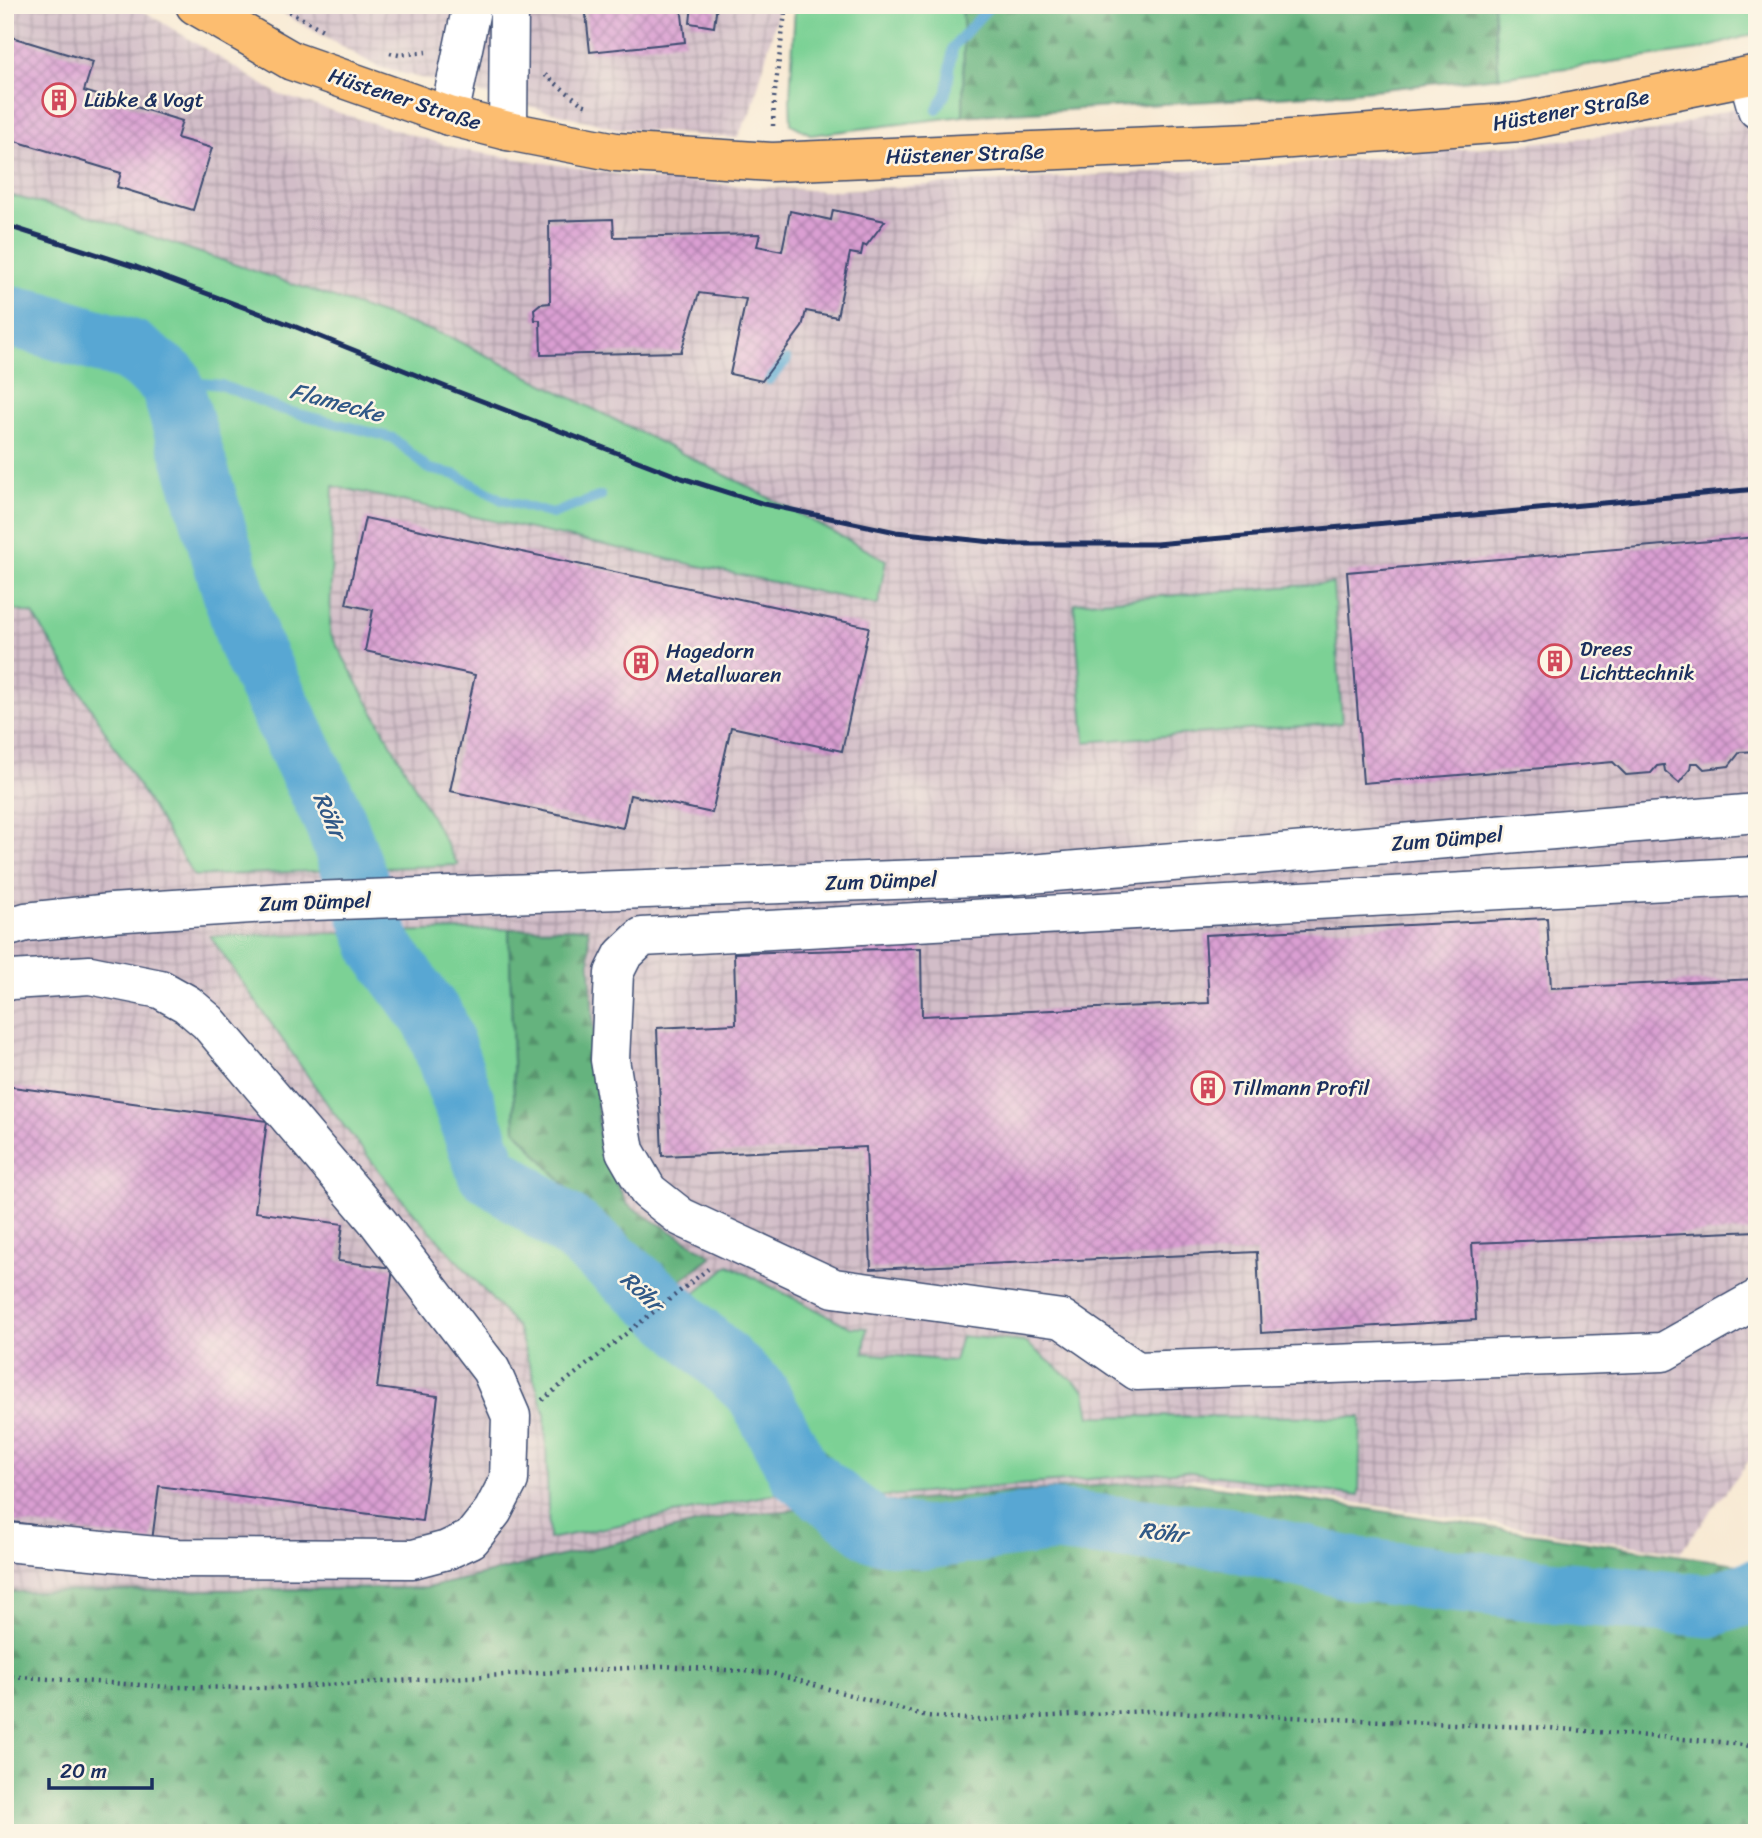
<svg xmlns="http://www.w3.org/2000/svg" width="1762" height="1838" viewBox="0 0 1762 1838" font-family="Sriracha,sans-serif">
	<defs>
		<pattern id="industrial-grid" width="8" height="8" patternUnits="userSpaceOnUse" patternTransform="scale(1.75)"><rect width="8" height="8" fill="#d2bdc8"/><path d="M0 4h8M4 0v8" fill="none" stroke="#aa9aa6"/></pattern>
		<pattern id="forest-firs" width="22" height="20" patternUnits="userSpaceOnUse" patternTransform="scale(1.75)"><rect width="22" height="20" fill="#65b37e"/><path d="M5 1l3.5 6h-7zM16 11l3.5 6h-7z" fill="#52926a"/></pattern>
		<pattern id="building-cross-hatch" width="8" height="8" patternUnits="userSpaceOnUse" patternTransform="scale(1.75)"><rect width="8" height="8" fill="#da9fd2"/><path d="M0 0l8 8M0 8l8-8" fill="none" stroke="#b082ae"/></pattern>
	</defs>
	<rect width="100%" height="100%" fill="#fcf5e5"/>
	<filter id="ink" filterUnits="userSpaceOnUse"><feTurbulence type="fractalNoise" baseFrequency=".0143" numOctaves="2"/><feDisplacementMap in="SourceGraphic" scale="14" xChannelSelector="R" yChannelSelector="G"/><feConvolveMatrix kernelMatrix="1 2 1 2 8 2 1 2 1" color-interpolation-filters="sRGB"/></filter>
	<filter id="wash" filterUnits="userSpaceOnUse"><feTurbulence type="fractalNoise" baseFrequency=".00686" numOctaves="4" result="noise"/><feDisplacementMap in="SourceGraphic" scale="28" xChannelSelector="R" yChannelSelector="G"/><feGaussianBlur stdDeviation="1.57" result="paint"/><feColorMatrix in="noise" values="0 0 0 0 0 0 0 0 0 0 0 0 0 0 0 0 0 1.4 0 .05"/><feComposite in="paint" operator="in"/></filter>
	<g filter="url(#wash)">
		<rect width="100%" height="100%" fill="#f8e9d3"/>
		<!-- industrial -->
		<path fill="url(#industrial-grid)" d="M5 5H134L280 95 462 150 655 180 824 191 1325 162 1657 131 1757 101V1450L1680 1552 1198 1479 733 1515 426 1588 5 1591V608L33 613 194 875 458 864 330 633 333 486 877 605 743 484 450 337 97 218 5 194Z
			M268 5H778L776 19 752 109 737 138 614 128 378 67Z"/>
		<!-- green -->
		<path fill="#7cd195" stroke="#4c807a" stroke-width="2" d="M795 5H962L964 36 963 116 812 135 791 124 790 98Z
			M1493 5H1757V33L1699 50 1499 77Z
			M5 194 97 218 450 337 743 484 886 560 878 605 333 486 330 633 458 865 194 876 33 614 5 608Z
			M1333 583 1342 723 1085 742 1074 603Z
			M509 929 515 1129 829 1483 549 1539 545 1413 517 1327 399 1196 333 1112 210 936Z
			M729 1265 850 1327 867 1328 864 1353 954 1361 961 1336 1025 1342 1085 1390 1090 1416 1361 1417 1359 1496 1184 1471 864 1498 692 1296Z"/>
		<!-- forest -->
		<path fill="url(#forest-firs)" stroke="#40716e" stroke-width="2" d="M962 5H1493L1499 77 1343 93 963 116 964 36Z
			M588 928 600 1154 628 1205 712 1256 662 1295 515 1129 509 929Z
			M1171 1480 1757 1567V1833H5V1592L426 1588 733 1515Z"/>
		<g fill="none" stroke-linecap="round" stroke-linejoin="round">
			<!-- stream -->
			<path stroke="#59a7d3" stroke-width="10" d="M937 109 947 92 953 47 991 5
				M170 380 221 385 280 409 393 438 429 469 457 475 502 500 552 514 601 496
				M769 380 787 360"/>
			<!-- river -->
			<path stroke="#59a7d3" stroke-width="63" d="M5 316 32 321 131 351 170 380 249 643 335 821 382 949 435 1021 488 1171 575 1231 669 1311 757 1392 801 1474 875 1531 926 1538 1053 1521 1226 1538 1350 1568 1548 1591 1709 1606 1757 1590"/>
		</g>
		<g id="blocks">
			<!-- building -->
			<path fill="url(#building-cross-hatch)" d="M585 5H681L685 42 590 52Z
				M692 5H717L714 27 690 23Z
				M5 35 93 62 84 91 182 121 177 138 212 148 193 210 117 187 121 173 5 138Z
				M833 210 885 221 866 246 863 245 861 255 850 253 837 317 806 311 802 327 762 381 730 374 746 299 699 293 681 352 541 355 540 320H535L534 309 540 304 550 303 549 221 613 219 614 237 760 234 757 246 782 251 790 211 831 220Z
				M365 518 869 627 842 751 731 727 712 813 630 795 623 828 450 791 475 675 365 651 373 610 346 604Z
				M1757 537V751L1740 752 1729 766 1704 769 1698 763H1691L1690 769 1679 783 1665 771 1664 765 1657 766 1651 773 1626 775 1613 762 1363 783 1347 572Z
				M1547 918 1551 988 1757 979V1231L1472 1243 1476 1320 1261 1333 1257 1252 871 1269 866 1147 662 1156 657 1028 736 1024 734 953 921 948 922 1016 1209 1003 1205 935Z
				M5 1086 267 1121 255 1212 343 1224 338 1261 393 1268 377 1388 438 1396 422 1521 159 1486 152 1541 5 1521Z"/>
		</g>
	</g>
	<g filter="url(#ink)">
		<use href="#blocks" fill-opacity="0" stroke="#3c4b70" stroke-width="2"/>
		<g fill="none" stroke-linecap="round" stroke-linejoin="round">
			<defs>
				<path id="minor" d="M1748 77 1757 109
					M449 116 472 5
					M508 131 509 5
					M1757 876 642 937 623 955 614 973 610 1060 625 1151 648 1191 681 1217 834 1288 1062 1319 1137 1371 1663 1352 1757 1299
					M5 928 26 922 111 913 285 902 1006 876 1757 813
					M5 982 12 980 90 975 160 989 187 1004 208 1022 378 1222 491 1370 511 1416 509 1480 493 1511 471 1539 447 1550 413 1559 178 1558 5 1542"/>
				<path id="major" d="M195 5 292 61 449 116 508 131 616 152 772 162 1250 142 1520 122 1757 74"/>
			</defs>
			<!-- minor casing -->
			<use href="#minor" stroke="#3c4b70" stroke-width="41"/>
			<!-- major casing -->
			<use href="#major" stroke="#3c4b70" stroke-width="41"/>
			<!-- path -->
			<path stroke="#3c4b70" stroke-width="4.5" stroke-dasharray="2 5" stroke-linecap="butt" d="M277 5 323 30
				M390 53 399 55 426 52
				M545 75 582 104 588 106
				M773 126 774 99 786 5
				M542 1400 708 1269
				M5 1676 170 1687 273 1688 664 1666 771 1673 926 1716 979 1720 1148 1711 1549 1728 1720 1742 1757 1747"/>
			<!-- minor -->
			<use href="#minor" stroke="#fff" stroke-width="38"/>
			<!-- major -->
			<use href="#major" stroke="#fcbd6f" stroke-width="38"/>
			<!-- rail -->
			<path stroke="#1b2f5e" stroke-width="5" d="M5 225 136 267 291 325 456 391 682 478 764 504 896 532 1011 544H1156L1757 489"/>
		</g>
	</g>
	<!-- icons -->
	<defs>
		<symbol id="building-ring" viewBox="-11 -11 22 22"><circle r="9.5" fill="#fcf5e5" stroke="#d1495b" stroke-width="1.5"/><path d="M-4-6H4V6H1V3H-1V6H-4ZM-2.5-4.3h1.7v1.8h-1.7ZM.8-4.3h1.7v1.8H.8ZM-2.5-1h1.7V.8h-1.7ZM.8-1h1.7V.8H.8Z" fill="#d1495b"/></symbol>
	</defs>
	<g fill-rule="evenodd">
		<use href="#building-ring" x="40" y="81" width="38" height="38"/>
		<use href="#building-ring" x="1536" y="642" width="38" height="38"/>
		<use href="#building-ring" x="622" y="644" width="38" height="38"/>
		<use href="#building-ring" x="1189" y="1069" width="38" height="38"/>
	</g>
	<g text-anchor="middle" stroke-width="5" stroke-linejoin="round" paint-order="stroke">
		<!-- street labels -->
		<g font-size="21" fill="#1b2f5e" stroke="#fcf5e5">
			<text transform="translate(405 99) rotate(18)" y="7">Hüstener Straße</text>
			<text transform="translate(1571 110) rotate(-10)" y="7">Hüstener Straße</text>
			<text transform="translate(965 154) rotate(-2)" y="7">Hüstener Straße</text>
			<text transform="translate(1447 839) rotate(-5)" y="7">Zum Dümpel</text>
			<text transform="translate(881 881) rotate(-2)" y="7">Zum Dümpel</text>
			<text transform="translate(315 902) rotate(-2)" y="7">Zum Dümpel</text>
		</g>
		<!-- poi labels -->
		<g font-size="21" fill="#1b2f5e" stroke="#fcf5e5" text-anchor="start">
			<text x="84" y="107">Lübke &amp; Vogt</text>
			<text x="1580" y="656">Drees<tspan x="1580" dy="24">Lichttechnik</tspan></text>
			<text x="666" y="658">Hagedorn<tspan x="666" dy="24">Metallwaren</tspan></text>
			<text x="1232" y="1095">Tillmann Profil</text>
		</g>
		<!-- water labels -->
		<g font-size="23" font-style="italic" fill="#315987" stroke="#fcf5e5">
			<text transform="translate(337 402) rotate(15)" y="8">Flamecke</text>
			<text transform="translate(330 815) rotate(66)" y="8">Röhr</text>
			<text transform="translate(642 1291) rotate(42)" y="8">Röhr</text>
			<text transform="translate(1163 1532) rotate(6)" y="8">Röhr</text>
		</g>
	</g>
	<!-- margin -->
	<rect width="1762" height="1838" fill="none" stroke="#fcf5e5" stroke-width="28"/>
	<!-- scale -->
	<path d="M49 1778v10h103v-10" fill="none" stroke="#1b2f5e" stroke-width="3.5"/>
	<text x="60" y="1778" font-size="21" fill="#1b2f5e" stroke="#fcf5e5" stroke-width="5" paint-order="stroke">20 m</text>
</svg>
